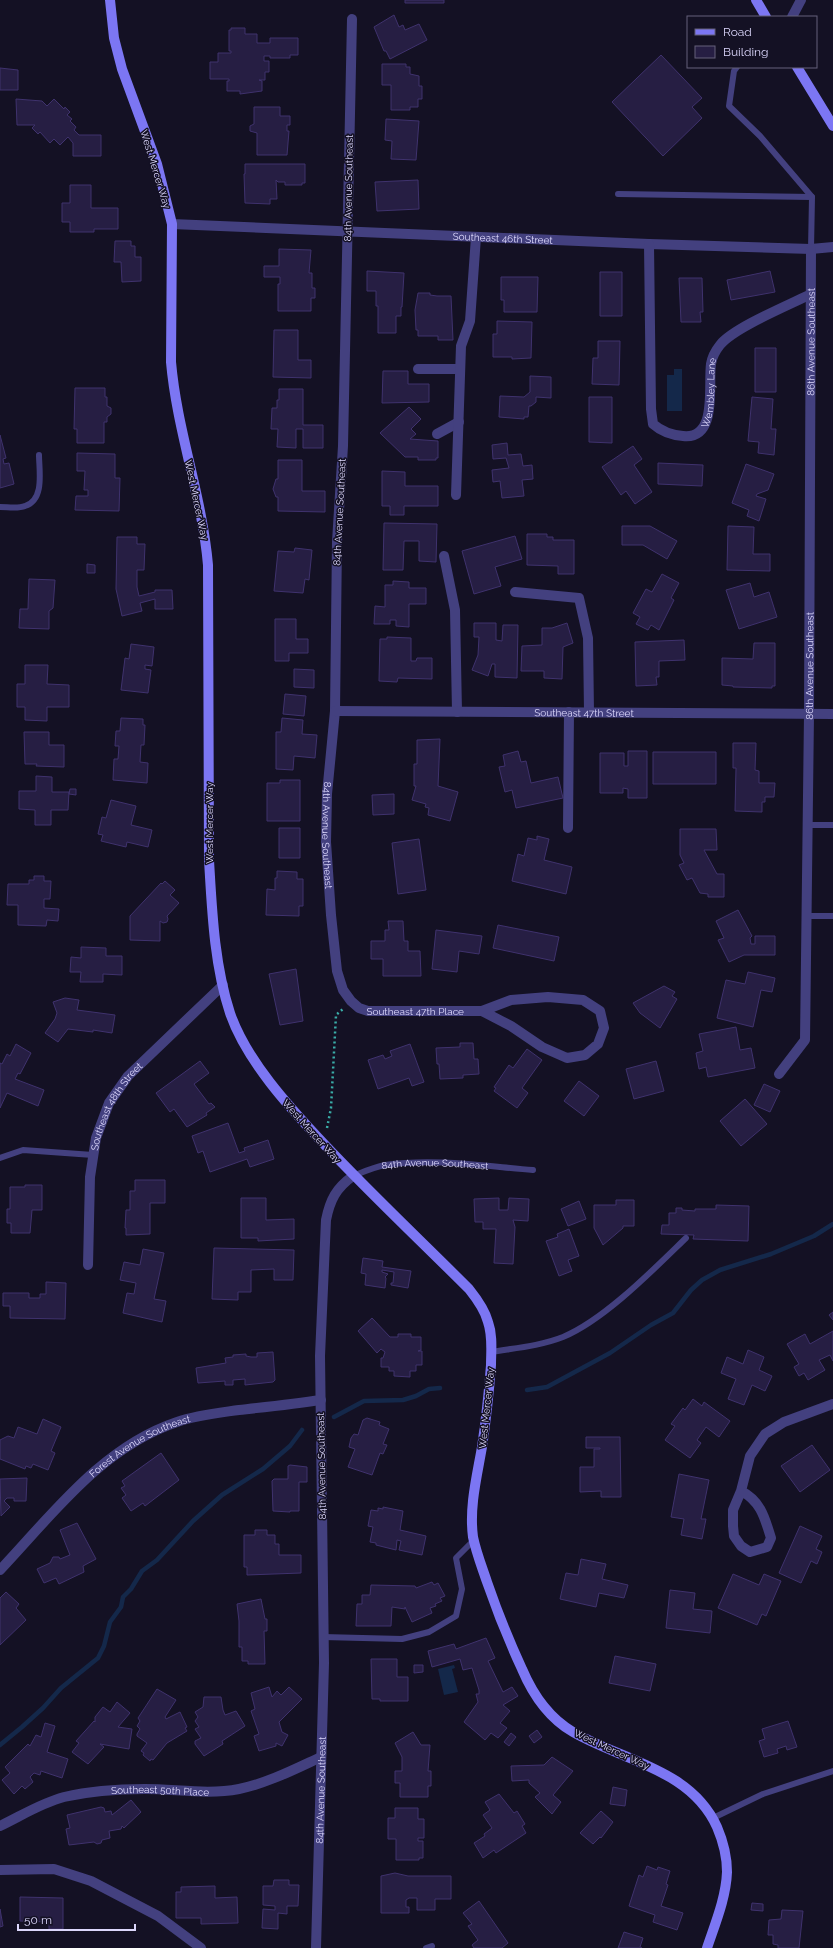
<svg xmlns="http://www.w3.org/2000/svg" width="833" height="1948" viewBox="0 0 833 1948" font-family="Raleway,sans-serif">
	<rect width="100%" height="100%" fill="#141124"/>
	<!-- water -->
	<path fill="#14284a" d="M674 369H682V411H667V375H674Z
		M454 1665 455 1668 452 1669 458 1692 444 1695 438 1669Z"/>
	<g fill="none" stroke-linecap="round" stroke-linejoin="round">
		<!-- stream -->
		<path stroke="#14284a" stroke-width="4.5" d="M527 1390 547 1387 610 1353 651 1325 673 1313 691 1290 702 1280 720 1270 771 1254 814 1236 833 1224
			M334 1417 364 1401 403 1400 416 1396 429 1389 440 1388
			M0 1745 22 1727 43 1708 61 1688 98 1658 104 1646 110 1622 121 1607 123 1597 131 1589 142 1571 157 1560 193 1521 222 1495 263 1469 290 1446 302 1430"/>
	</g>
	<!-- building -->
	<path fill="#261e43" stroke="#3f326d" d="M405 0H444V3H405Z
		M394 15 399 27 403 25 405 30 419 24 427 40 390 59 386 51H384L374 27Z
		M231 28H245V34H257V43H270V38H298V55H290V58H270V56H264V61H269V72H265V80H259L262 81V91L240 94V91H227V81H229V79H210V62H218V53H231V51H229V30H231Z
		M661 55 702 98 692 107 702 118 663 156 612 102Z
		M382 64H406V67H410V74L419 76V86H422V99H418V107H410V110H391V85H382Z
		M0 68 18 70V90H0Z
		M16 99 42 101 47 106 54 99 64 109 65 107 70 112 67 115 72 119 70 121 76 127 74 130 79 135H101V156H73V143L68 137 60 145 54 139 50 143 40 132 38 134 32 128 35 125H17Z
		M254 107H280V116H290V125H287V131H289L287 155H257V133L250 131V126L254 124Z
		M386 119 419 121 416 160 391 159 392 141 385 140Z
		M245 164H305V183H302V185H285V182H278L276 180 277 199H270V204L245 203 244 174H245Z
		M418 180 419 209 377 211 375 182Z
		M70 185H91V208H118V229H94V232H70V222H62V203H70Z
		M115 241H131V246H135V257H141V281L122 282 121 262H114Z
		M279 249 311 250 309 273H312V288H315V298H311V311H278V284H280V277H264V266H279Z
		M367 271 404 273 402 307H401V316H396V333H378V306H376V291H367Z
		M770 271 775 292 731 300 727 280Z
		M600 272H622V316H600Z
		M501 277H538L537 312H504V300H501Z
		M679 278H702L703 312H700L701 322H681Z
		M418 293H430V295L437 296H451L453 340H438V336H418V330H416L415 310Z
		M497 321 532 322 531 358 512 359V357H493V334H497Z
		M274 330H298V360H311V378L273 377Z
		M598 341H620L619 385 592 384 593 358H598Z
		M755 348H776V392H755Z
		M383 371H408V384H429V402L382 403Z
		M530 376 551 377V398L536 397V402L531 406H529L528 417H524V419L499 417 500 396 524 397 530 392Z
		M75 388H105V397H107V406L111 408V414L107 417V422H104V443H77V429H74Z
		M279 389H303V425H323V448H303V429H296V448L277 447 278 429H271L272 408H277V400H279Z
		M589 397H612V443L589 442Z
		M752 397 773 399 771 429H776L774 455 758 453 759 442 748 441Z
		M409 407 421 419 411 429 416 434 410 439 438 441V458H436V460H418V457H405L380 433Z
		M0 435 6 458 3 459 4 464 9 463 14 484 0 488Z
		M507 443 508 455 521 454 523 466 532 465 533 479 522 480 524 496 502 498 500 481 493 482 492 470 509 468 506 458 493 459 492 445Z
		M633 446 642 459 634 465 652 492 635 504 626 491 621 495 602 467Z
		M77 453 115 454V478H120L119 511 75 510 76 496H88V490H84L85 471H77Z
		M278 460H302V491H325V512L278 511V497H276L273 489 276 479H278Z
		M658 463 703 465 702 486 658 484Z
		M746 464 774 474 768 490 757 494 756 496 766 499 759 521 747 516 749 510 732 503Z
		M382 471 405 472V486H438V506H404V515H390V506H382Z
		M384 523 437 524 436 562 419 561V541H404L403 570H383Z
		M622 526H650L677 541 667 559 643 545H622Z
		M728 526 754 527 753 554H770V571L727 570Z
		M527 534H547V537H553V540H574V574H558V566L527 565Z
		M515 536 522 559 495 567 501 586 474 594 462 551Z
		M117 537H137V544H145L144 570H137V587L139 596 155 592V590H172L173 609H155V599L140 603 142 611 122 616 116 589Z
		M295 548 312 550 309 580 305 579 303 593 274 591 278 551 294 552Z
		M87 564 95 565V573H87Z
		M662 574 679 583 671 598 674 600 659 630 651 625 648 630 636 624 640 617 633 613 646 589 652 592Z
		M29 579 55 580 53 608 49 611V629L19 628 20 609H28Z
		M393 581 409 582V588H426V604H409V627L396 626V620H390V624H374L375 606 385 607V585H393Z
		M750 583 754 597 769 592 777 617 739 629 726 590Z
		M275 619H296V639H308V653H289V661H275Z
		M474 623H496V640L502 641 503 625H518L517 678 495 677V664H492L488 676 472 670 478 655 479 637H474Z
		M567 623 573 643 563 647 562 679 544 678V671H521L522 646 542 645V628H552Z
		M387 637 411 638V661H416L417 658H432V679L398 678 397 682 379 681 380 639H387Z
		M684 640 685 660 659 661V677H656L657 685 636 686 635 642Z
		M754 643H775V686H772V688L733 687V686L722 685V658L753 659Z
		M131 644 154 647 152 666 145 665V669L151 670 148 693 121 690 125 658 129 659Z
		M25 665H48L47 684 69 685V707H47V721L25 720V707H17V684H25Z
		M294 669 314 670V688L294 687Z
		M285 694 306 696 304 716 283 714Z
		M121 718 143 719V725H145L144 745H141L140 762 148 763 147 783 113 780 114 759H118L119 746H115L116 731H120Z
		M282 718 303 720 302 734 317 735 315 758 294 756 293 770 276 769V732H281Z
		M24 732H49V745H64V767L36 766 37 764H25Z
		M440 739 438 786 458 792 450 821 428 815 429 808 425 807 426 804 412 800 416 786H414V764H417V740Z
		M733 743H756L755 770 759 771V783H775L774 797H765V802H762V812L735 811 736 768H733Z
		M518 751 521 762 526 761 531 783 558 777 563 798 516 808 512 790 505 792 499 767 505 766 503 755Z
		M628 751H647V798H628V789L623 788V793H600V753H624V766H628Z
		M653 752H716V784H653Z
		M36 776 52 777V792H69L68 810H51V825H35V810L19 809V791H36Z
		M280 780H300V821H267V783H280Z
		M70 789H76V795L69 794Z
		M394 794V814L373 815 372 795Z
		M111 800 136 806 131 825 152 830 148 847 127 842 126 847 101 841 103 835 98 834 102 817 106 818Z
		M279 828H300V858H279Z
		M680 829H716L717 850H704L717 874H724V897H708V894L700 893 692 878 687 880 679 865 684 863 680 855Z
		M537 836 549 839 544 860 572 867 566 894 512 881 518 854 524 856 528 838 537 840Z
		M419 839 426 890 398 894 392 843Z
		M277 871 297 872V879H303V906H299V916L266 915 267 889 275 890V878H277Z
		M34 876H44V881H51L50 899H44V908L59 909 58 921 47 920 46 926 18 925V905H7L8 884H29V880H34Z
		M165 881 175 890 170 895 179 903 167 916 168 919 167 922 163 923 160 921V941L130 940V916L161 883 162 884Z
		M738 910 752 936 750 938 751 944H755V936H775V955H744L729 962 718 940 724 938 716 921Z
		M388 921H403L404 941H408V951H420L421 976H383V959H371V941H385V930H389Z
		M498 925 559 937 554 961 493 948Z
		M436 930 482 936 479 954 459 951 457 972 432 969Z
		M81 947 106 948V956H122V975L103 974V982H80L81 972H70L71 957 81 958Z
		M296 969 303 1021 280 1025 269 974Z
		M748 972 775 978 772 992 761 990 753 1027 717 1018 726 980 745 984Z
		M664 986 675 992 672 996 677 999 660 1028 640 1013 633 1003Z
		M65 998 79 1000 77 1010 115 1015 112 1033 93 1030V1032L68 1029 58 1042 45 1033 55 1019 57 1013 53 1002Z
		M736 1027 740 1050 751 1048 755 1068 708 1077 706 1067 699 1069 696 1053 703 1051 699 1034Z
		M460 1043H473L474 1059H478L479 1074 463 1075V1078L440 1079 439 1064H437L436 1048 460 1047Z
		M16 1044 31 1053 20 1074 18 1073 15 1079 44 1090 38 1106 7 1093 0 1108V1063L2 1064 7 1054 10 1056Z
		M410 1044 424 1082 412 1086 409 1078 378 1089 368 1060 383 1055 385 1059 392 1056 390 1051Z
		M527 1049 542 1060 522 1088 528 1093 517 1108 494 1091 496 1088 494 1087 509 1065 513 1068Z
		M200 1061 209 1073 194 1084 209 1104 211 1103 215 1107 206 1113 207 1115 187 1127 174 1109 170 1112 156 1093Z
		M656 1061 664 1091 634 1099 626 1069Z
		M579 1081 599 1096 584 1116 564 1101Z
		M764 1084 780 1091 770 1112 754 1105Z
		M745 1099 767 1124 741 1146 720 1121Z
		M228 1123 239 1153 245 1151 244 1148 268 1140 274 1159 250 1167 247 1159 210 1172 203 1151 198 1153 192 1136Z
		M135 1180H165V1203H150V1234L126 1235V1228H125L126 1210H130V1191H135Z
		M25 1185H42V1210H32L30 1233H11V1223H7V1209H10V1187H25Z
		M241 1198H266V1220L294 1219V1239L258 1241V1238H241Z
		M499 1198V1210H508L509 1198 529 1199 528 1221 513 1220 515 1227 513 1264 494 1263 496 1229H483V1222H475L474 1199Z
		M616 1200H634V1226H623V1228L603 1245 594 1228V1205H616Z
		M579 1201 586 1219 568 1226 561 1209Z
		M716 1205 749 1206 748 1241 693 1239 694 1235 661 1234 662 1225H669V1213H676V1208H682V1210L695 1211V1209H716Z
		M569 1229 579 1256 568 1260 572 1271 559 1276 546 1241 558 1237 557 1234Z
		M214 1248 294 1250 293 1280H274V1269L251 1270V1292H238V1300L212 1299Z
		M143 1249 164 1253 154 1299 166 1301 162 1322 123 1313 127 1293 134 1294 136 1283 120 1280 124 1262 140 1265Z
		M363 1258 383 1261 382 1267 411 1271 408 1288 391 1285V1283H393L394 1272 382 1270V1272L388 1274 385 1277 386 1278 385 1288 365 1285 366 1274 361 1273Z
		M46 1282 66 1283 65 1319 10 1318V1306H3V1293H29V1298H40V1294H46Z
		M833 1312V1320L829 1315Z
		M372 1318 390 1337H398V1334H411V1337H421V1350L418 1351H422V1365H416V1371H410V1377L394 1376V1371H389V1367H381V1358H383L385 1352 381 1349 377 1353 358 1331Z
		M833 1331V1361L830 1355 819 1360 825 1370 808 1380 804 1373 799 1376 794 1367 799 1364 787 1344 805 1334 810 1344Z
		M748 1350 764 1357 759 1370 772 1376 765 1391 752 1385 744 1405 728 1399 736 1379 721 1373 727 1357 743 1364Z
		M273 1352 275 1380 273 1382 245 1385V1379L233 1380V1385H225V1381L198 1383 196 1368 226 1363 225 1358 233 1357V1355L246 1354V1356L251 1357H257V1353Z
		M693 1399 702 1406 704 1402 730 1421 719 1437 706 1427 697 1440 701 1443 690 1458 665 1440 675 1426 671 1424 683 1408 685 1410Z
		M367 1418 380 1422 379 1425 389 1429 383 1444 387 1445 383 1454 380 1453 372 1475 348 1467 355 1449 349 1447 351 1438 354 1434 358 1435 363 1420Z
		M43 1419 61 1427 51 1451 55 1453 48 1470 33 1464 31 1468 26 1466 25 1469 0 1459V1440L8 1436 14 1438 18 1427 37 1434Z
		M586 1437H620L621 1497H601V1491L580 1492V1467H594V1449H600V1448H586Z
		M812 1445 830 1470 800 1492 781 1466Z
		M161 1453 179 1480 145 1506 143 1503 131 1511 122 1498 126 1495 121 1488 125 1486 122 1481Z
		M290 1465 307 1467V1482H299V1511H290V1512L273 1511 272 1481 274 1479H288V1466Z
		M679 1474 709 1480 701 1519H706L702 1539 681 1535 684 1519 671 1517Z
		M27 1478 26 1501H14V1498H7L4 1501 10 1507 1 1516 0 1479Z
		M383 1507 403 1511 400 1530 426 1536 422 1555 399 1550 401 1541 397 1540 396 1550 376 1545V1543L370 1542 373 1527 368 1526 371 1510 378 1511V1508L383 1509Z
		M77 1523 96 1559 83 1566 84 1572 59 1584 56 1578 44 1583 37 1569 50 1563 53 1557H59L60 1559 70 1555 60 1530Z
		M800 1526 822 1536 816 1549 822 1552 817 1564 811 1561 801 1583 779 1573Z
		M255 1530H267V1535H275V1544H279V1555H301V1573L247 1575V1567H244V1535H255Z
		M581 1559 606 1564 602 1579 628 1585 624 1598 599 1593 596 1607 560 1599 566 1573 578 1575Z
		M733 1574 759 1585 764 1574 781 1581 766 1616 762 1614 757 1625 718 1608Z
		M432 1582 434 1585 438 1583 445 1596 440 1598 442 1601 435 1604 436 1606 430 1608 432 1613 412 1622 405 1607V1609L392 1607 391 1626H356L357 1604H362V1595H370L371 1585 415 1586 416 1588Z
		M670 1590 695 1593 693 1609 712 1611 710 1633 666 1628Z
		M6 1592 19 1604 16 1608 26 1620 0 1645V1598Z
		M261 1599 265 1619H267V1631H264L265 1664H248V1661H242V1647H239V1621L237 1604Z
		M486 1638 495 1658 488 1661 503 1692 512 1687 518 1696 503 1705 510 1711 500 1723 507 1728 498 1738 491 1733 485 1740 464 1722 478 1702 476 1694H479V1690L472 1668 463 1670 460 1659 432 1667 428 1651 454 1644 456 1649Z
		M615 1656 656 1664 650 1691 609 1683Z
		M371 1659H397V1677H408V1701H380V1699H372Z
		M414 1665H423V1672L414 1673Z
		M269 1687 272 1697 277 1691 281 1695 289 1687 302 1699 279 1722 282 1732 288 1735 282 1746 276 1743V1746L259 1751 254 1736 259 1734 251 1711 255 1709 251 1693Z
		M157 1689 176 1700 165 1717 166 1719 180 1712 187 1727 185 1728 187 1731 167 1743 153 1760 151 1759 150 1761 143 1755 144 1753 141 1751 147 1743 137 1736V1734L140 1729 137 1726 140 1721 138 1718Z
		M204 1697H221L223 1710 225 1715 236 1711 245 1726 222 1741 223 1744 204 1756 195 1744V1741L201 1738 195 1729 199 1727 195 1721 198 1717 195 1712 203 1707Z
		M117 1702 130 1713 118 1727 132 1729 129 1749 100 1744 104 1747 88 1764 72 1752 79 1743 76 1741 94 1721 95 1722V1717L103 1707 110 1712Z
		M788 1721 797 1747 787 1750 786 1746 777 1749 778 1753 764 1757 759 1741 765 1739 762 1729Z
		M45 1723 55 1726 47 1752 68 1759 62 1778 41 1771 40 1775 34 1773 30 1777 33 1782 25 1789 22 1786 14 1794 2 1780 10 1773 5 1767 28 1744 30 1746 36 1735 41 1737Z
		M537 1730 542 1737 534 1743 529 1736Z
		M413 1732 421 1745H430L428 1771H431V1786H428V1797H400V1783H395V1771H402V1757L395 1743Z
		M511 1733 516 1737 509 1746 504 1742Z
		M552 1757 573 1771 553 1795 561 1802 552 1814 535 1797 540 1793 529 1783V1780L512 1781 511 1766 544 1765Z
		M613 1787 627 1790 625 1806 610 1804Z
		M499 1794 514 1813 517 1811 525 1824 522 1826 526 1833 496 1853 494 1850 483 1858 474 1843 485 1836 484 1834 492 1828 483 1815 490 1810 485 1802Z
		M131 1800 141 1812 124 1828 122 1826 121 1829 109 1831 110 1838 102 1840 101 1843 97 1844 94 1842 69 1845 66 1829 70 1828 67 1815 101 1807 104 1808 105 1812 111 1811 112 1815Z
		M395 1808H418V1819H424V1838H418V1841H423V1858H419V1860H396V1839H388V1818H395Z
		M601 1811 613 1822 601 1838 600 1837 593 1844 580 1833Z
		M647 1866 657 1870 658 1867 670 1871 666 1884 668 1885 661 1906 683 1913 677 1930 653 1922 655 1915 629 1906 639 1875 643 1877Z
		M395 1873 408 1876H451V1899H435V1910H417V1898H409L406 1900V1907H409V1913H381V1876Z
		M274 1880H289V1885H299L298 1906H287V1914L278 1913V1929L262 1928 263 1909 275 1910V1906L263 1905V1886H273Z
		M215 1886V1898L237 1897 238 1923 201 1924V1918H176V1892H181V1887Z
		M20 1897 63 1898V1929H49V1922L20 1921Z
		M479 1901 508 1943 502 1948H474L472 1945 478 1940 468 1926 472 1924 463 1913Z
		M752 1903 763 1904V1911L751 1910Z
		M0 1909 3 1926 0 1927Z
		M782 1910 803 1911 799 1948H778V1945L773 1944V1935H768L769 1920 781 1919Z
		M624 1932 643 1938 640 1947 642 1948H618Z"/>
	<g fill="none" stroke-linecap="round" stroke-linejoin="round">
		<!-- path -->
		<path stroke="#3aada8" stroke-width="2.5" stroke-dasharray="2 3" stroke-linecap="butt" d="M327 1128 331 1108 336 1015 343 1009"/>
		<!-- lane -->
		<g stroke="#43407f" stroke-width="6">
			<path d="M737 67 734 71 729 106 760 136 812 197 811 249"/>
			<path d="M618 194 812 197"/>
			<path d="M0 507C8 507 18 509 25 506 45 500 39 470 39 455"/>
			<path d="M808 825H833"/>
			<path d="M807 916H833"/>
			<path d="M0 1158 23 1150 93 1155"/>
			<path id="s1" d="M353 1176C363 1172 374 1167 385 1165 434 1158 484 1166 533 1170"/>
			<path d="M491 1352C515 1348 540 1346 563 1337 604 1320 653 1270 686 1238"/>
			<path d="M323 1637 402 1639 429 1632 456 1616 462 1589 456 1558 474 1540"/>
			<path d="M713 1818 763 1794 833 1771"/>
			<path d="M426 1948 432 1946"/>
		</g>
		<!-- street -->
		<g stroke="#43407f" stroke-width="10">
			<path d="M792 17 801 0"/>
			<path id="s2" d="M352 19 343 446 337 542 335 711 327 794 326 842 331 915 337 971 343 990 351 1001 359 1008 368 1011H482L511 1000 548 997 583 1000 600 1011 604 1028 598 1044 585 1055 567 1058 542 1047 511 1026 482 1011"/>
			<path id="s3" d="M172 224 649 244 811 249 833 247"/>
			<path id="s4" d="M649 244 651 409 653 424C662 432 671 435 683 436 718 440 708 386 711 364 712 357 716 350 720 345 733 328 789 305 811 294"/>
			<path d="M418 369H460"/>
			<path d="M437 434 459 422"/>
			<path d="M456 495 461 346 470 321 476 237"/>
			<path d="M444 556 455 610 457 712"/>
			<path d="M515 592 579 598 588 638 589 712"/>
			<path id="s5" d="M335 711 833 714"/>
			<path d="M568 828 569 712"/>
			<path id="s6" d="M779 1074 805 1040 809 714 811 249"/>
			<path id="s7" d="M88 1265 90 1177 96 1138 109 1103 128 1076 223 985"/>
			<path d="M741 1491C761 1501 765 1519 771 1538L767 1547 750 1552 741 1546 734 1536 733 1526V1510L741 1491 750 1456 765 1434 784 1422 833 1404"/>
			<path id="s8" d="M0 1570C52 1515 102 1447 177 1422 197 1415 218 1413 239 1410 266 1407 294 1404 321 1400"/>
			<path id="s9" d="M0 1826C21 1816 41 1803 64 1797 90 1791 119 1789 145 1789 176 1789 208 1795 239 1789 268 1783 295 1769 321 1757"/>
			<path d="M0 1870 54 1869 91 1881 158 1916 201 1948"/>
			<path id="s10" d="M316 1948 324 1663 320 1356 326 1220C330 1200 336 1188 353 1176"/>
		</g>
		<!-- secondary -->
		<path stroke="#7c76f3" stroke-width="10" d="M110 0 114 38 122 69 157 164 172 224 171 362C177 431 202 496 208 565L209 860C212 910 214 964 230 1013 246 1060 289 1107 323 1143 370 1193 420 1240 469 1289 477 1299 485 1310 488 1322 493 1336 491 1351 491 1365 489 1392 486 1420 482 1447 477 1476 469 1507 473 1537 476 1552 482 1567 487 1582 497 1611 509 1641 522 1669 533 1695 549 1718 573 1732 623 1761 691 1769 717 1827 723 1841 727 1857 727 1872 726 1898 715 1924 707 1948
			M756 0 766 17
			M797 67 833 126"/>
	</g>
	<g text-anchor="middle" stroke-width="3" stroke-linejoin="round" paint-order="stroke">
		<!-- street labels -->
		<g font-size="10" fill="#dcd7fc" stroke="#141124">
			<text transform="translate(156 169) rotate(73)" y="4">West Mercer Way</text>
			<text transform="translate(348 188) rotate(-89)" y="4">84th Avenue Southeast</text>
			<text dy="4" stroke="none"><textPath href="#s3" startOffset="331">Southeast 46th Street</textPath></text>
			<text dy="4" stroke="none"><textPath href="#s6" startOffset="741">86th Avenue Southeast</textPath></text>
			<text dy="4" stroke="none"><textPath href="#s4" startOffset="272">Wembley Lane</textPath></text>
			<text transform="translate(197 500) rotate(78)" y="4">West Mercer Way</text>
			<text transform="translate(339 512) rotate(-87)" y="4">84th Avenue Southeast</text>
			<text dy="4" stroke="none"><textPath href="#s6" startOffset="417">86th Avenue Southeast</textPath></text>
			<text dy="4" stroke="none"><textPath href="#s5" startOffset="249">Southeast 47th Street</textPath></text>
			<text transform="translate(209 823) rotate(-90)" y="4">West Mercer Way</text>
			<text dy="4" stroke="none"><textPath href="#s2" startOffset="817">84th Avenue Southeast</textPath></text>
			<text dy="4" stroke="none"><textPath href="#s2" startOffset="1054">Southeast 47th Place</textPath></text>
			<text dy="4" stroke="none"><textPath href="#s7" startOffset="165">Southeast 48th Street</textPath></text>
			<text transform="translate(312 1131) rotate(48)" y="4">West Mercer Way</text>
			<text dy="4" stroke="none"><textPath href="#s1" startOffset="84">84th Avenue Southeast</textPath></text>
			<text transform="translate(486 1408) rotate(-84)" y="4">West Mercer Way</text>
			<text dy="4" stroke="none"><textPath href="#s8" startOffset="189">Forest Avenue Southeast</textPath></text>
			<text transform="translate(321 1466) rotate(-91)" y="4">84th Avenue Southeast</text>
			<text transform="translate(612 1749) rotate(25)" y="4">West Mercer Way</text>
			<text dy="4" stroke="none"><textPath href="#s10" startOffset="158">84th Avenue Southeast</textPath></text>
			<text dy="4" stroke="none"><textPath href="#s9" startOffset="167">Southeast 50th Place</textPath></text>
		</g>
	</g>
	<!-- legend -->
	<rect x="687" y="16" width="130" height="52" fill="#141124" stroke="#64607a"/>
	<rect x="695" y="29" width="20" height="6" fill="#7c76f3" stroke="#64607a"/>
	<text x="723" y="36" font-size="12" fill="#dcd7fc">Road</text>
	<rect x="695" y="46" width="20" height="12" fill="#261e43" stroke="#64607a"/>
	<text x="723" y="56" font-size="12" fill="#dcd7fc">Building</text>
	<!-- scale -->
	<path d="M18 1924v6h117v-6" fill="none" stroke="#dcd7fc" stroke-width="2"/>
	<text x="24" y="1924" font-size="12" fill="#dcd7fc" stroke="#141124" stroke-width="3" paint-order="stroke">50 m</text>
</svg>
